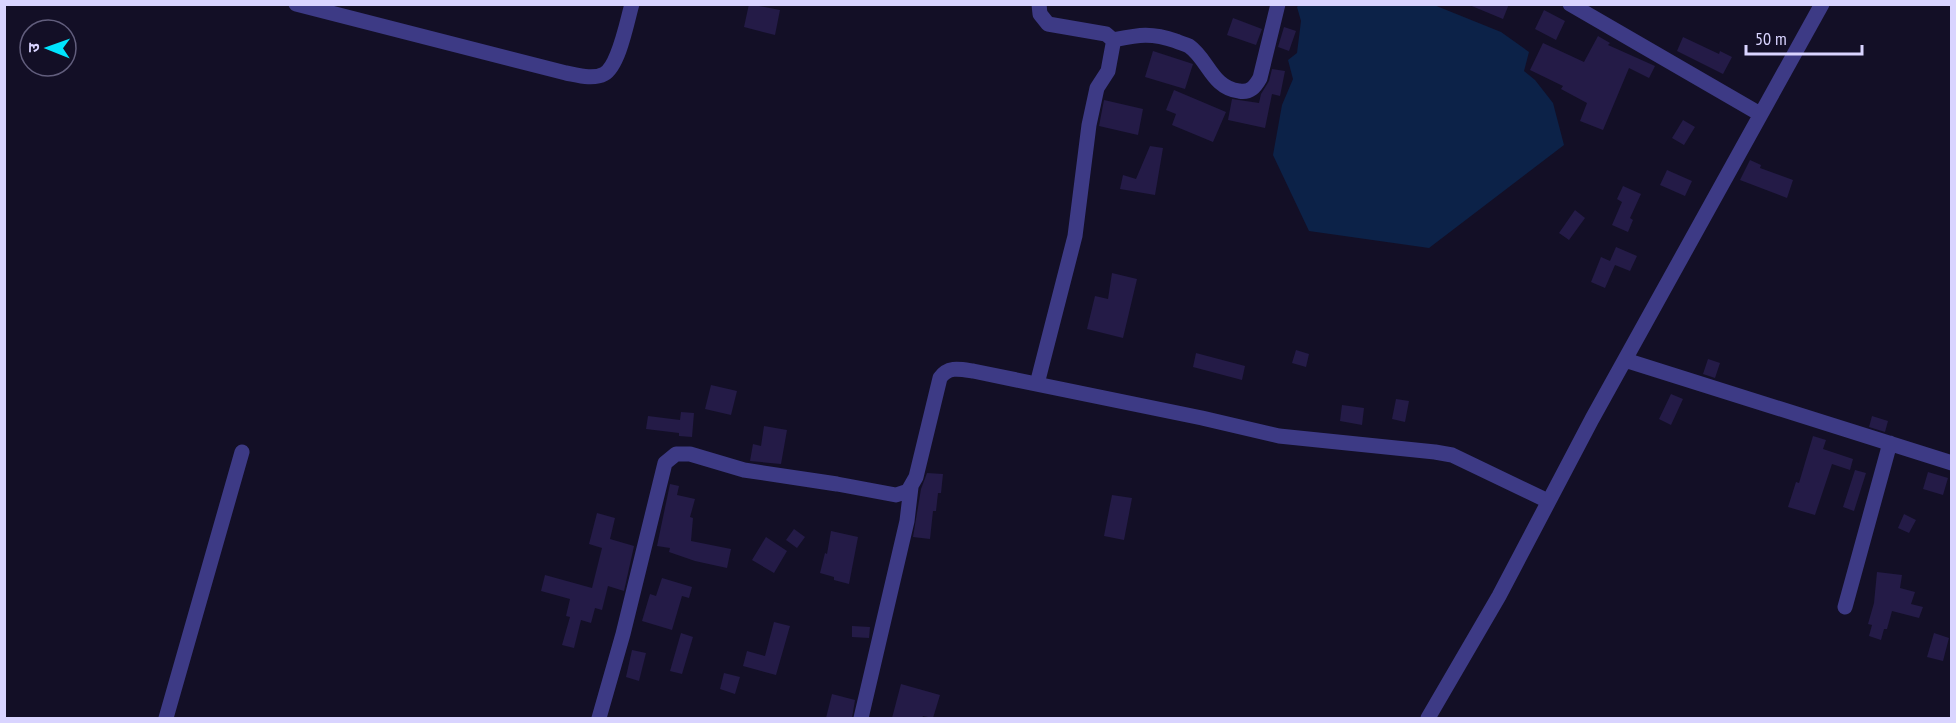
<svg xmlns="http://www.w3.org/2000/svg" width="1956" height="723" viewBox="0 0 1956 723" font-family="'PT Sans Narrow','Noto Sans Devanagari',sans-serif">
	<rect width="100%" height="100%" fill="#130f26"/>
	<!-- water -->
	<path fill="#0c2248" d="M1299 5H1434L1501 32 1529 52 1524 71 1535 80 1553 103 1564 145 1429 248 1309 231 1273 155 1282 105 1293 79 1288 60 1297 53 1301 21 1297 7Z"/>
	<!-- building -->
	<path fill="#241b47" d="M749 4 780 10 775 35 744 27Z
		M1467 4H1509L1503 19Z
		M1544 10 1565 21 1556 40 1535 29Z
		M1233 18 1262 29 1256 45 1227 35Z
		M1284 27 1296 31 1289 51 1278 47Z
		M1598 36 1610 43 1608 45 1655 66 1649 78 1629 68 1603 130 1580 121 1587 103 1561 89 1563 86 1530 70 1543 43 1584 62Z
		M1683 37 1719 54 1720 51 1732 57 1723 74 1677 51Z
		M1153 51 1193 64 1185 89 1145 77Z
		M1272 69 1285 71 1280 96 1272 94 1265 128 1228 120 1232 99 1259 103 1261 94 1269 81Z
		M1174 90 1226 112 1213 142 1172 125 1176 114 1166 110Z
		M1104 100 1143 109 1138 135 1099 126Z
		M1683 120 1695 127 1684 145 1672 138Z
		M1150 146 1163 148 1155 195 1120 189 1123 175 1136 179Z
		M1750 160 1761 165 1760 168 1793 180 1787 198 1740 180Z
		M1667 170 1692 181 1685 196 1660 185Z
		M1623 186 1641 194 1630 218 1633 220 1628 232 1612 225 1622 202 1617 199Z
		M1575 210 1585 218 1569 240 1559 233Z
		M1616 247 1637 256 1630 271 1615 265 1605 288 1591 282 1601 257 1610 261Z
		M1112 273 1137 279 1123 338 1087 329 1095 296 1108 299Z
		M1296 350 1309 354 1306 367 1292 363Z
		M1196 353 1245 366 1242 380 1193 367Z
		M1708 359 1720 363 1715 378 1703 374Z
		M711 385 737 391 731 415 705 409Z
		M1671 394 1683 399 1671 425 1659 419Z
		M1396 399 1409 401 1405 422 1392 419Z
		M1342 405 1364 408 1362 425 1340 421Z
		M681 412 694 413 692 437 679 436V433L646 429 648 416 680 420Z
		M1872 416 1888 421 1885 432 1869 427Z
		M764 426 787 430 781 464 750 461 753 444 761 446Z
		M1813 436 1826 440 1823 449 1853 459 1850 470 1832 464 1815 515 1788 507 1796 482 1799 483Z
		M1855 470 1866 473 1854 511 1843 507Z
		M1928 472 1948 478 1943 495 1923 489Z
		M927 473 943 474 941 493H938L936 511H933L930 539 913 537 921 489Z
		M670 484 679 486 677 495 695 499 690 517 693 518 691 541 731 549 727 568 695 561 669 552 670 548 657 546Z
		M1112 495 1132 498 1124 540 1104 536Z
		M597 513 615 518 610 539 634 546 624 591 608 586 602 610 595 608 591 623 581 620 574 648 562 645 570 617 566 616 570 599 541 591 545 575 592 588 602 548 589 544Z
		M1904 514 1916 520 1909 533 1898 528Z
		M794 529 805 537 797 548 786 540Z
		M831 531 858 537 849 584 834 580V577L820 573 825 553 827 554Z
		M766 537 787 551 774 573 752 560Z
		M1877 572 1902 575 1900 588 1915 592 1911 604 1923 607 1919 618 1892 611 1887 629H1884L1881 640 1869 636 1872 625 1868 624 1874 603Z
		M662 578 692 587 689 598 682 596 672 630 642 621 650 594 656 596Z
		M774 622 790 626 776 675 743 666 747 651 765 656Z
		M852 626 870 627 869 638 852 637Z
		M681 633 693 637 682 674 670 671Z
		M1934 633 1949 638 1943 661 1927 657Z
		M632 650 646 653 639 681 626 677Z
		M724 673 740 677 735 694 720 689Z
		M901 684 940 695 933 718 923 716 922 718H892Z
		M832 694 855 700 852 718H826Z"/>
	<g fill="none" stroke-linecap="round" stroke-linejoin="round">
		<!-- minor -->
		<path stroke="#3d3a85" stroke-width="15" d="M296 4 566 73C577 75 593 80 604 74 619 66 627 21 632 4
			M1570 4 1760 114
			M1113 40C1138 35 1150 32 1176 41 1180 43 1185 44 1189 46 1208 59 1212 88 1239 91 1250 93 1255 87 1260 78L1278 4
			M1625 360 1952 463
			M1037 384 1075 236 1089 125 1097 88 1108 71 1113 44V40L1106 34 1048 24 1040 14 1039 4
			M1845 607 1890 443
			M166 718 242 452
			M599 718 623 634 665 463 676 454H690L744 470 837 484 896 495 908 491 916 477 940 378C948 366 960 369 973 371L1202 418 1279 436 1435 452 1452 455 1548 501
			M861 718 907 521 911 487
			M1428 718 1499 596 1592 419 1822 4"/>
	</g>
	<!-- border -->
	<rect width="1956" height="723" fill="none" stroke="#d9d4ff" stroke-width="12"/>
	<!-- north arrow -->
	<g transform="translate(48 48) rotate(271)"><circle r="28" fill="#130f26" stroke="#625e7d" stroke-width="1.5"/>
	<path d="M0-4.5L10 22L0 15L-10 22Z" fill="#00e5ff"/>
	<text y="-9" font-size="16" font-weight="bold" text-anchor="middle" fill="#d9d4ff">उ</text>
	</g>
	<!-- scale -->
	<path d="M1746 45v9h116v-9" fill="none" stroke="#d9d4ff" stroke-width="3"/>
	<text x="1755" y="45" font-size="18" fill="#d9d4ff" stroke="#130f26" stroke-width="4.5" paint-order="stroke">50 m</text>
</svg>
